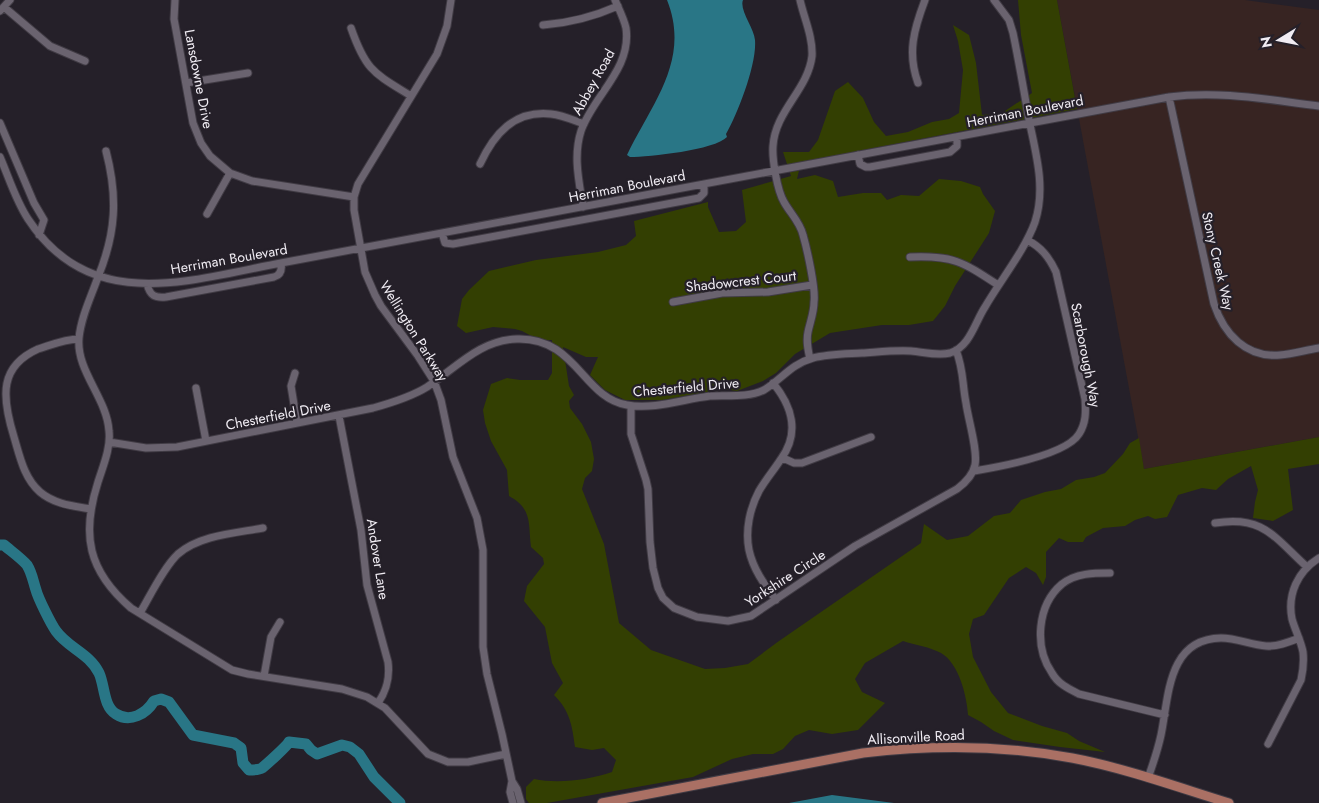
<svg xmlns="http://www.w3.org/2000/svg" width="1319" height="803" viewBox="0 0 1319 803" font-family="Jost,sans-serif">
	<rect width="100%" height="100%" fill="#252029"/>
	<!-- industrial -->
	<path fill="#372422" d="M1057 0H1245L1319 10V437L1144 469Z"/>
	<!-- green -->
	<path fill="#333f02" d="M1018 0H1057L1077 109 801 162 797 179 815 175 833 181 838 197 863 193H881L887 200 901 195 919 196 939 179 961 181 980 187 983 194 995 211 989 233 955 286 945 306 933 321 909 325H882L830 333 795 354 776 373 763 381 737 391 723 389 662 400H625L605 390 590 375 598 357H586L563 347 569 386 574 395 569 401 570 408 582 424 591 442 594 459 592 471 585 478 582 489 604 544 619 623 651 650 705 669 725 668 748 664 779 641 921 543 924 524 947 540 968 536 994 516 1010 513 1021 500 1045 492 1061 489 1076 480 1094 477 1105 473 1123 454 1130 443 1139 438 1144 469 1319 437V464L1288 469 1293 510 1273 521 1253 518 1255 502 1258 490 1251 466 1228 479 1216 490 1202 488 1178 495 1167 517 1155 519 1148 516 1135 520 1125 526 1103 528 1086 537 1083 542H1068L1059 538 1046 552V577L1043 585 1036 573 1026 567 1009 578 984 615 973 619 969 634 973 657 991 692 1008 713 1042 726 1067 733 1079 741 1105 752 1060 747 1013 740 994 731 981 722 968 715C967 697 959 663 941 653 930 647 915 645 903 641L865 663 855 679 862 692 885 703 858 730 832 734 809 730 795 736 783 749 773 754H753L732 759 693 777 547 803H529L526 799V787L534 779C558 784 589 780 612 772L616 760 604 748 592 750 575 747C572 725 570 711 554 695L563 683 552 663 545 627 524 601 527 586 544 564 543 558 531 547C528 524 533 509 509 496L507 470 491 441 485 423 483 410 491 384 507 378 520 380H548L552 373V340H539L522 331 515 329 493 327 466 333 457 326 462 299 469 290 489 271 536 260 598 252 626 245 636 236 634 221 708 202V207L719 232 736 231 746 222 742 190 791 176 783 152H809L818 140 835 91 848 82 863 98 874 122 886 136 908 132 932 122 949 119 959 113 963 70 958 41 953 25 969 35 976 63 982 115 1002 113 1032 93 1021 35Z"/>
	<!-- water -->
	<path fill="#297686" d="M667 0H743C739 10 754 28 755 40 757 64 738 113 726 134L727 137C715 150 649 157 630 157L627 155C652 103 691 60 667 0Z
		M832 795 894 803H896H789Z"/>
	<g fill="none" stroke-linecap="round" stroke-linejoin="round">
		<!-- river -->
		<path stroke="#297686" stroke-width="11" d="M0 545H4C11 551 21 558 27 565 32 573 33 581 36 590 38 598 51 624 56 631 68 648 89 653 99 673 105 686 103 706 116 714 130 723 146 714 154 701L161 699 169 702 193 735 234 743 241 748 243 763 249 770C253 770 259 770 262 768 266 765 287 746 289 742L306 744 311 750 317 754 342 745 350 747 359 754 374 777 400 803"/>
		<defs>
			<path id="minor" d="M175 0 174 19 193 123 201 143 210 156 230 173 252 181 354 197
				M451 0 447 26 437 54 358 184 354 197V210L365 272 375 295 381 306 418 356 434 381 441 400 453 457 477 518 483 550V647L487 674 502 734 512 781 510 792 513 803
				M800 0C804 18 813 37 812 56 808 90 775 111 773 146 772 159 777 190 784 202 790 213 800 222 803 235 807 249 816 289 814 302 814 313 810 322 808 332 806 341 808 350 810 359
				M4 7 50 46 85 61
				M0 11 10 0
				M543 25C570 23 593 17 618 6
				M351 28C366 71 374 73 411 96
				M186 83 248 73
				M918 83C907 53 914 29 925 0
				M1169 97 1214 304C1224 334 1246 358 1280 355 1293 354 1306 350 1319 348
				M0 123 34 203 44 220 39 235
				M106 151C118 197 116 233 98 277 91 297 81 317 79 338 76 371 107 398 109 431 111 448 103 466 98 482 81 535 88 571 131 608L232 670 248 674 342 689 367 697 385 708 428 754 448 762H468L506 754
				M858 155 860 164 866 167H870L950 152 957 146V137
				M0 157C9 178 16 201 28 219 91 315 189 280 281 263L1169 97C1220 90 1269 100 1319 106
				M480 164C494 134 514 110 551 114 562 115 573 120 584 124
				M583 207C579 181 573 156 581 131 593 96 632 69 626 28 624 19 619 9 615 0
				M207 214 230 173
				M442 233 445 243 453 244 699 198 704 193V184
				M910 257C953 255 963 262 998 285
				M147 284C150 296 155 298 166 297L274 277C281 275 282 269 281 263
				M673 302 722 293 768 292 812 285
				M79 339C65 339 51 345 38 349 0 366 1 395 14 437 20 457 24 478 40 492 54 504 73 506 90 509
				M295 373 291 386 297 423
				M773 383C792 406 800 433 781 459 774 470 766 479 759 491 750 508 745 530 749 550 753 569 764 584 776 600
				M196 388 206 441
				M631 406V434L646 480 648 489 650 542 653 568 658 588 663 598 674 608 697 617 728 621 751 616 855 546 957 489C965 483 973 475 975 465 978 450 968 419 966 403 962 383 964 371 956 350
				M339 416 361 530 367 585 388 662C390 678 387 690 378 703
				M109 442 146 448 177 447 373 408C391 403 411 397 427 387 457 367 480 340 517 339 576 337 583 398 627 405 654 410 684 399 710 396 727 395 748 398 764 390 782 379 791 364 813 358 828 354 846 354 862 353 878 352 895 350 911 351 924 352 937 356 950 353 970 347 975 322 985 307 1000 281 1025 250 1035 222 1046 188 1036 154 1029 120 1024 91 1019 62 1013 33L1009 20 994 0
				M783 458 794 463H802L871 437
				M974 471C998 467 1066 455 1079 434 1086 423 1086 412 1085 399L1056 272C1049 257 1041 247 1027 240
				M1215 523C1263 515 1274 537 1307 567
				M1110 573C1094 573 1076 573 1062 584 1037 605 1034 647 1052 673 1058 684 1069 689 1079 694L1165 715
				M140 613C150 596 164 567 178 554 200 535 236 533 263 528
				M264 676 271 637 280 622
				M1268 744 1301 680C1303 671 1304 661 1303 652 1301 641 1295 630 1292 619 1287 594 1298 571 1319 558
				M1148 778C1153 764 1158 749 1161 735 1169 697 1167 639 1221 638 1237 638 1251 645 1266 646 1277 647 1289 642 1299 638
				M512 781 517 789 521 803"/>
			<path id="major" d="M602 803 863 753C932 745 1003 745 1072 758 1125 768 1177 787 1229 803"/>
		</defs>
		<!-- minor casing -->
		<use href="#minor" stroke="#403b44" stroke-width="9"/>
		<!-- major casing -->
		<use href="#major" stroke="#403b44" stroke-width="11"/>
		<!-- minor -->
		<use href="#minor" stroke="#6a636f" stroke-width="7"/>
		<!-- major -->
		<use href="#major" stroke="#aa7064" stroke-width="9"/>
	</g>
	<g text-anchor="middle" stroke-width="4.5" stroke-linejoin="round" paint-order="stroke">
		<!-- street labels -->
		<g font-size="14" fill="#f0ecf3" stroke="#252029">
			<text transform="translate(199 79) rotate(79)" y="5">Lansdowne Drive</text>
			<text transform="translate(593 82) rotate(-61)" y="5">Abbey Road</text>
			<text transform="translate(1025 111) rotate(-11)" y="5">Herriman Boulevard</text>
			<text transform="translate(627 186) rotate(-11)" y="5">Herriman Boulevard</text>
			<text transform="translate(229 259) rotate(-10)" y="5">Herriman Boulevard</text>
			<text transform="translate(1218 261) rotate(77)" y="5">Stony Creek Way</text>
			<text transform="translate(741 281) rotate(-6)" y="5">Shadowcrest Court</text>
			<text transform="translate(414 331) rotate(58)" y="5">Wellington Parkway</text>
			<text transform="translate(1086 355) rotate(79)" y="5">Scarborough Way</text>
			<text transform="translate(686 387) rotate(-5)" y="5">Chesterfield Drive</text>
			<text transform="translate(278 415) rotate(-11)" y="5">Chesterfield Drive</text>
			<text transform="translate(378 559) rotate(81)" y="5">Andover Lane</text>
			<text transform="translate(785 578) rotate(-33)" y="5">Yorkshire Circle</text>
			<text transform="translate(916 737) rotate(-3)" y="5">Allisonville Road</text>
		</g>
	</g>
	<!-- north arrow -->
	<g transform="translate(1279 40) rotate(260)" stroke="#252029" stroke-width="4" paint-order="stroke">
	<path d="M0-4L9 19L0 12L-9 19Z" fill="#f0ecf3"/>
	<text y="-8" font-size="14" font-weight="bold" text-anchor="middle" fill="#f0ecf3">N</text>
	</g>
</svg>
